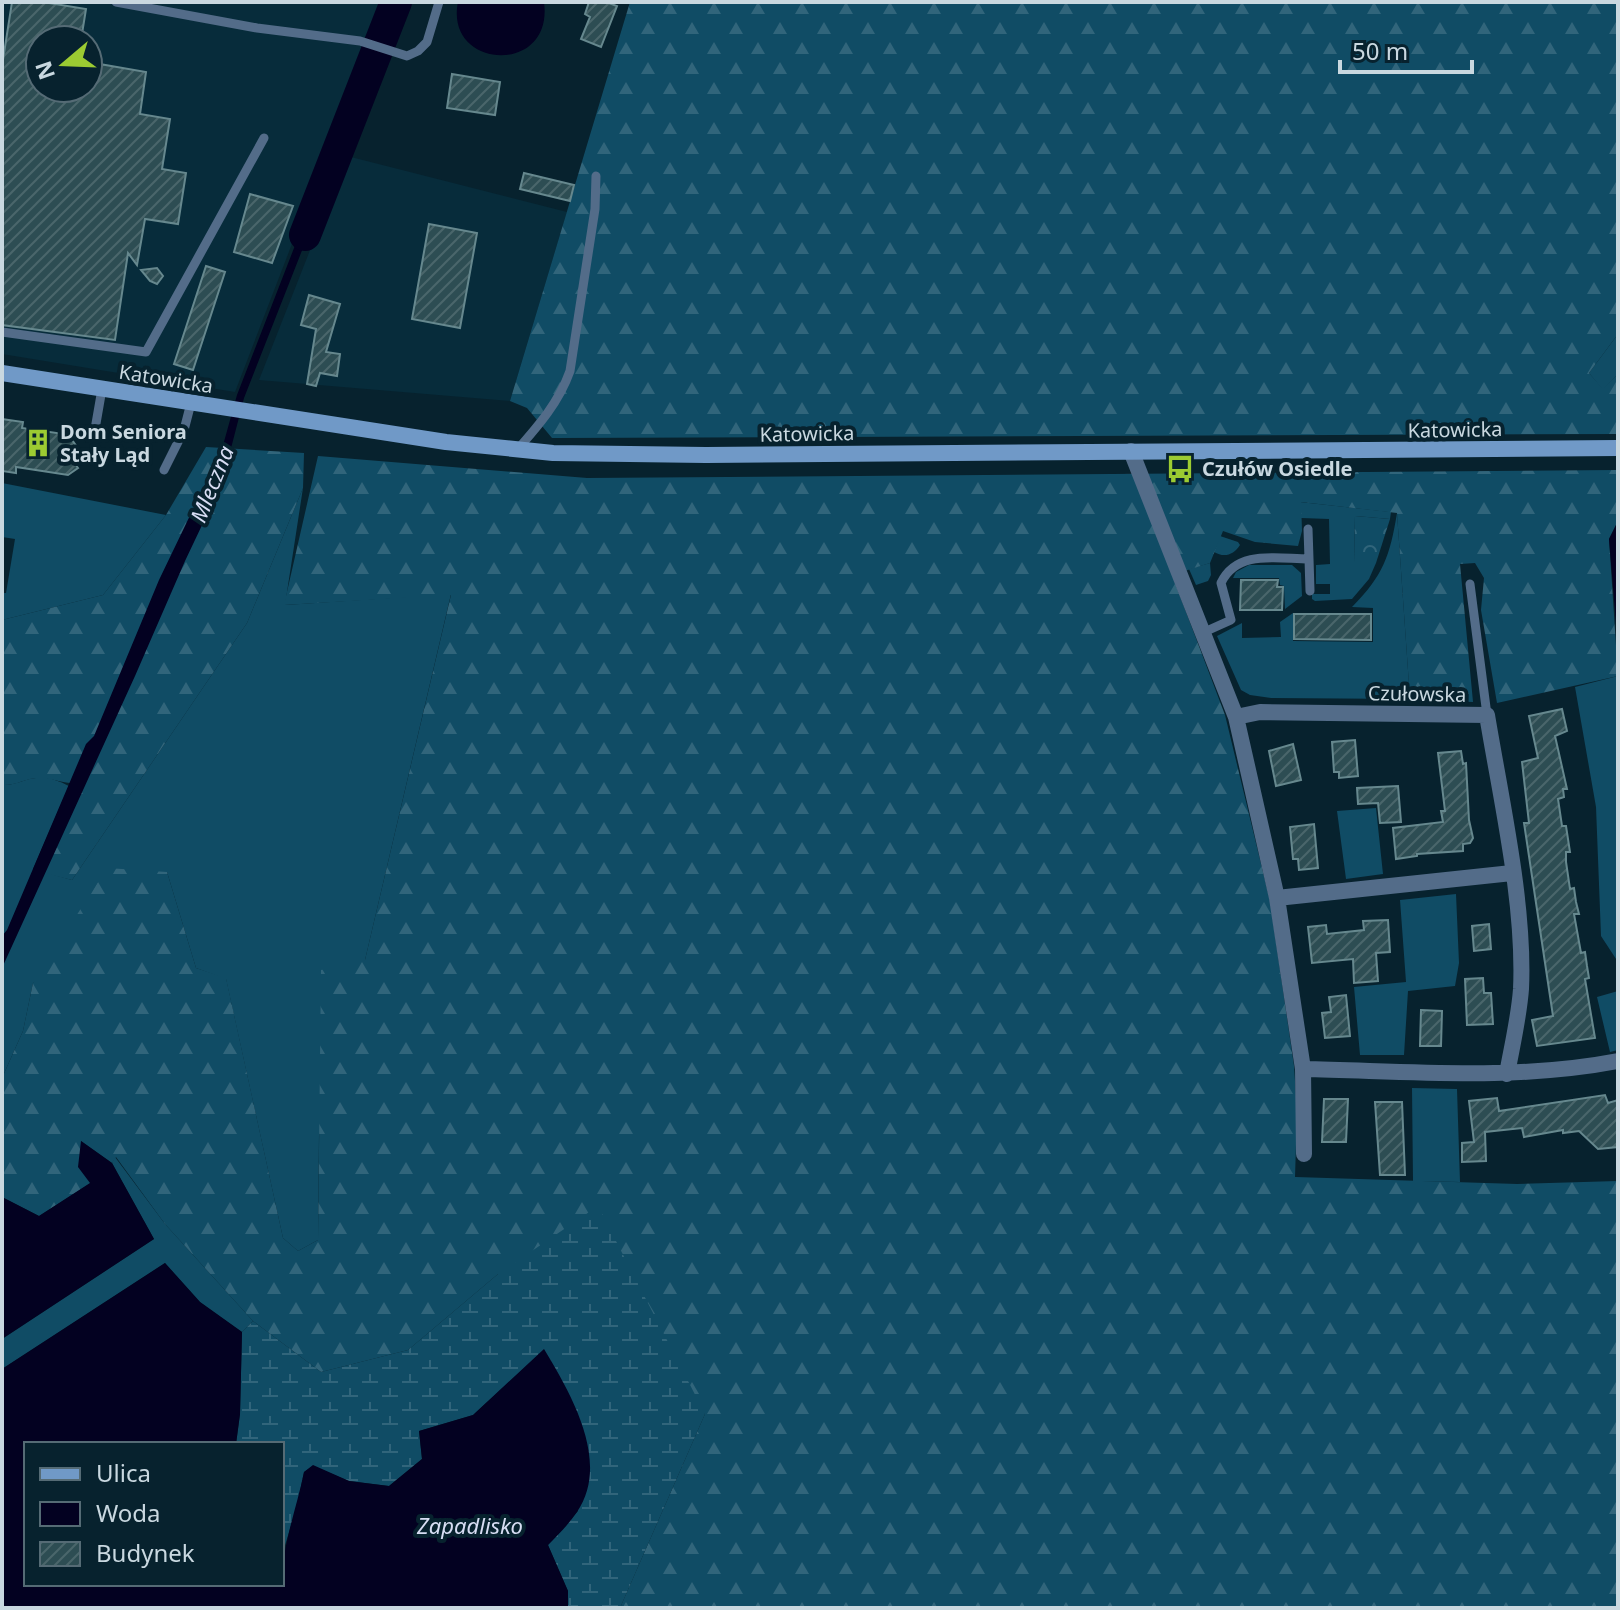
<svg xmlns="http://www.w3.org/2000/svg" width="1620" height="1610" viewBox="0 0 1620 1610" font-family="'Noto Sans',sans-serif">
	<defs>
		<pattern id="forest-firs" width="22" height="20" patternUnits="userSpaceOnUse" patternTransform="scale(2)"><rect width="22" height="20" fill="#104c65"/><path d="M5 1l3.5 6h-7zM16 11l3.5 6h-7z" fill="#31657b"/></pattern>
		<pattern id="wetland-marsh" width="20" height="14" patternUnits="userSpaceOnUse" patternTransform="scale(2)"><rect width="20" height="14" fill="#104c65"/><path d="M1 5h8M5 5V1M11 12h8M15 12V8" fill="none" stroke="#31657b"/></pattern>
		<pattern id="park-crowns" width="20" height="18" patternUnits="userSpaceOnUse" patternTransform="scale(2)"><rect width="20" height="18" fill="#104c65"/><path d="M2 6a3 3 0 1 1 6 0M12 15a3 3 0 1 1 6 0" fill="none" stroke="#31657b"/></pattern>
		<pattern id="building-hatch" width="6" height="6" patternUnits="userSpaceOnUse" patternTransform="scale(2)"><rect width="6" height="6" fill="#2d4d53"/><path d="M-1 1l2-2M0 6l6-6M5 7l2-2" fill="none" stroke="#4a666b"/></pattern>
	</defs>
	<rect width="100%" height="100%" fill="#07222e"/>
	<!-- built -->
	<path fill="#072c3b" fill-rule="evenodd" d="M2 2H385L235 392 2 354ZM40 40H88V88H40Z
		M347 156 567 212 510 401 259 380Z"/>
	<!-- grass -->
	<path fill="#104c65" d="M1618 334V374L1603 390 1589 373Z
		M2 483 166 515 103 595 2 620V593H6L15 539 2 537Z
		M303 488 285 605 451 594 365 960 319 1136 318 1240 298 1251 283 1238 226 979 196 968 167 872 33 983 23 1031 2 1078V785C15 786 23 779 36 778 47 776 59 781 69 786L33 869 72 880 247 623Z
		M1300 502 1391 512 1390 519 1355 516 1354 563H1376L1369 579 1352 599 1315 601 1312 599V594H1330V584H1316V565L1330 564 1329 519 1301 518Z
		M1397 513 1410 699 1271 698 1250 695 1241 690 1217 636 1242 623V638L1281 637 1280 622 1293 613V641L1373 642V608L1352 607C1383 576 1390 556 1397 513Z
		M1220 536 1238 542 1240 545C1234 555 1224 558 1214 552Z
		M1210 563 1211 575 1208 581 1196 585 1189 569Z
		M1249 565H1292L1301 573 1302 596 1285 609 1284 586 1280 585 1279 578H1233L1236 572Z
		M1618 676V962L1601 936 1596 807 1575 687Z
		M1376 808 1383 874 1346 879 1337 811Z
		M1456 894 1459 963 1455 986 1408 991 1404 1055H1360L1354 987 1406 982 1400 900Z
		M1618 991V1050L1610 1052 1597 997Z
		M1412 1088 1457 1089 1460 1182 1413 1181Z
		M115 1157 165 1224 253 1321 242 1332 200 1302 165 1263 2 1369V1339L154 1239 112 1163Z"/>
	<!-- forest -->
	<path fill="url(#forest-firs)" d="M630 2H1618V334L1589 373 1603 389 1618 374V434L552 438 527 408 510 401Z
		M206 447 304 453 303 488 247 623 72 880 44 873 86 782C66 786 59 779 41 778 27 777 16 786 2 785V620L103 595 166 515Z
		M318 456 587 478 1618 470V521L1609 539 1618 676 1497 703 1481 610 1484 578 1475 563 1460 564 1473 702 1410 699 1397 513 1301 502 1302 531 1298 546 1255 542 1223 531 1210 563 1172 575 1225 715 1270 901 1294 1066 1297 1112 1295 1177 1517 1184 1618 1181V1608H620L705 1414 498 1274 408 1350 321 1372 253 1321 165 1224 116 1157 112 1163 81 1141 91 1183 39 1216 2 1197V1078L23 1031 33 983 107 868 167 872 196 968 226 978 283 1238 298 1251 318 1240 321 970 365 960 451 595 284 605Z"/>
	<!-- wetland -->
	<path fill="url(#wetland-marsh)" d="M598 1206 705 1414 620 1608H568V1591L548 1545 578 1511 544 1350 473 1415 419 1431 422 1459 389 1486 349 1481 313 1466 304 1472 297 1506 282 1555V1444H236L240 1414 242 1332 253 1321 321 1372 408 1350 498 1274Z"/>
	<!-- park -->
	<path fill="url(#park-crowns)" d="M1355 516 1390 519 1376 563H1354Z"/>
	<!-- water -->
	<path fill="#030121" d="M458 2H544C554 76 444 70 458 2Z
		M315 194 323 197 244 398 222 483 185 561 135 676 2 968V936L7 930 86 744 94 736 159 580 222 449 237 395Z
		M1618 521V648L1609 539Z
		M81 1141 112 1163 154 1239 2 1339V1197L39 1216 90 1183 78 1167Z
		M165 1263 200 1302 242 1332 240 1414 236 1444H26V1584H282C282 1545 296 1511 304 1472L313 1465 349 1481 389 1486 422 1459 419 1431 473 1415 544 1349C571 1394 611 1462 577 1512 569 1524 558 1535 548 1545L568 1591V1608H2V1369Z"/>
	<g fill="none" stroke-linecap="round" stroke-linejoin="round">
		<!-- river -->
		<path stroke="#030121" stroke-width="32" d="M305 235 396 2"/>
	</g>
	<!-- building -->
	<path fill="url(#building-hatch)" stroke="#66888e" stroke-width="2" d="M12 2H43L86 9 81 40H40V88H88V62L146 72 140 114 170 119 162 169 186 173 178 224 145 219 137 265 128 253 115 340 2 325V66Z
		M589 2H606L617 6 601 47 581 39 590 17 585 14Z
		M452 74 500 82 495 115 447 108Z
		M524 173 574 185 570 201 520 189Z
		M250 194 293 206 272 263 234 252Z
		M429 224 477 233 460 328 412 319Z
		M206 266 225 272 193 370 174 364Z
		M157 268 163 276 157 284 150 281 141 270Z
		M309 295 340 304 326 352 340 354 337 376 320 373 316 386 307 384 316 329 301 325Z
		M2 419 23 422 22 428 64 434V438L72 440 77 447 75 464 78 468 68 475 16 467V473L2 471Z
		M1241 580H1278L1277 587H1283L1282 610H1240Z
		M1294 614H1371V640L1294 639Z
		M1562 709 1567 731 1555 736 1567 789H1563L1564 797 1558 799 1562 826H1566L1570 852H1566V862L1570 889 1574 888 1576 902 1579 914H1574L1581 953 1585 952 1587 966 1589 978 1585 979 1595 1038 1537 1046 1532 1020 1553 1016 1524 823H1529L1522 762 1538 758 1529 716Z
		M1355 740 1358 776 1339 778V772H1334L1332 742Z
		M1293 744 1301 780 1276 786 1269 751Z
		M1461 751 1463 764 1466 763 1469 820 1473 838 1470 843 1463 844V851L1417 854V856L1396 859 1393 828 1443 822 1441 811H1445L1438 753Z
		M1398 786 1401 822 1380 823 1378 803 1358 804 1357 788Z
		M1314 824 1318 868 1299 870 1298 859H1293L1290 827Z
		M1388 920 1390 952 1376 953 1378 981 1354 983 1353 959 1312 963 1308 927 1326 925 1327 934 1364 930 1363 921Z
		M1489 924 1491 949 1474 951 1472 926Z
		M1483 978 1484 993H1491L1493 1024 1467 1025 1465 979Z
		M1346 995 1350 1036 1325 1038 1322 1013 1331 1012 1329 997Z
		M1421 1010 1442 1011 1441 1046H1420Z
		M1605 1095 1608 1103 1618 1100V1147L1598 1149 1579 1131 1563 1133V1130L1524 1137 1522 1128 1485 1132 1486 1161 1462 1162V1143L1474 1142 1469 1101 1497 1098 1499 1111Z
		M1324 1099H1348L1346 1142H1322Z
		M1375 1102H1402L1405 1175H1380Z"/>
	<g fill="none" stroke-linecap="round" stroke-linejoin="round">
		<!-- lane -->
		<path stroke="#536c89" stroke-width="9" d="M116 2 257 28 360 41 407 56 418 51 427 42 439 2
			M2 332 146 352 264 138
			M94 435 102 389
			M517 450C539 425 559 402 570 371L595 209 596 176
			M164 470 184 430 191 403
			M1309 559 1310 591
			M1470 584 1487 715
			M1202 633 1231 620 1221 583C1237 549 1278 559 1309 559L1308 529"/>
		<!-- street -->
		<path stroke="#536c89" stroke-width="16" d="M1131 451 1236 717 1277 898 1303 1069 1304 1154
			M1236 717 1260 712 1487 715C1501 800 1525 904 1521 989 1519 1017 1512 1046 1507 1074
			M1277 898 1512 873
			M1303 1069C1408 1071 1514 1081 1618 1061"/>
		<!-- secondary -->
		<path stroke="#7099c7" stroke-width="16" d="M2 373 446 442 553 453 706 455 1618 448"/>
	</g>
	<!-- icons -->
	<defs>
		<symbol id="building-bare" viewBox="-9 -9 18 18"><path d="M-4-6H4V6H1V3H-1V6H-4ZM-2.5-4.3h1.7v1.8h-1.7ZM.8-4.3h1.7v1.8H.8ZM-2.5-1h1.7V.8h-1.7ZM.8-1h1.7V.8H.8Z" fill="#9ccb32" stroke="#07222e" stroke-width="2.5" paint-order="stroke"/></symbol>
		<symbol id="bus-bare" viewBox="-9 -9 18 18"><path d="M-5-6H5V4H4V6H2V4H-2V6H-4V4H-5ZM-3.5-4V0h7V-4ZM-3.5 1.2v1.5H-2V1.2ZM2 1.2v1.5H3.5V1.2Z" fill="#9ccb32" stroke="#07222e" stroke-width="2.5" paint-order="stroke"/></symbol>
	</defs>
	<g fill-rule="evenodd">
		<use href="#building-bare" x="18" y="423" width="40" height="40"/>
		<use href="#bus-bare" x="1160" y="449" width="40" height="40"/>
	</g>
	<g text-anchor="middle" stroke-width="8" stroke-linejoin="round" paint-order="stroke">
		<!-- street labels -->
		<g font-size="20" fill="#c9d8e0" stroke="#07222e">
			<text transform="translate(166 379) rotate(9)" y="7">Katowicka</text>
			<text transform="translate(1455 430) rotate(-1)" y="7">Katowicka</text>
			<text transform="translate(807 434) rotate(-1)" y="7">Katowicka</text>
			<text transform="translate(1417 694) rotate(1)" y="7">Czułowska</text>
		</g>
		<!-- poi labels -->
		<g font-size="20" font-weight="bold" fill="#c9d8e0" stroke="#07222e" text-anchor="start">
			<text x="60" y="439">Dom Seniora<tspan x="60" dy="23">Stały Ląd</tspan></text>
			<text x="1202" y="476">Czułów Osiedle</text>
		</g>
		<!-- water labels -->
		<g font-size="22" font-style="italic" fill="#d7ddf3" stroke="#07222e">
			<text transform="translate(212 484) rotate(-68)" y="8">Mleczna</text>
			<text x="470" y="1534">Zapadlisko</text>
		</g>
	</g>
	<!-- border -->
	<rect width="1620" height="1610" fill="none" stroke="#c9d8e0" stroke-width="8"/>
	<!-- legend -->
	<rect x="24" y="1442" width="260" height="144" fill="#07222e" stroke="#556b75" stroke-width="2"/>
	<rect x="40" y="1468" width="40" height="12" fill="#7099c7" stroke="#556b75" stroke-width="2"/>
	<text x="96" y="1482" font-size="24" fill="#c9d8e0">Ulica</text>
	<rect x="40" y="1502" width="40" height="24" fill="#030121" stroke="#556b75" stroke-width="2"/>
	<text x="96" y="1522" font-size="24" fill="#c9d8e0">Woda</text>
	<rect x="40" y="1542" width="40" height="24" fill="url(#building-hatch)" stroke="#556b75" stroke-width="2"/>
	<text x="96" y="1562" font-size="24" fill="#c9d8e0">Budynek</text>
	<!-- north arrow -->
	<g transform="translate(64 64) rotate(251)"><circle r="38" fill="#07222e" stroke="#556b75" stroke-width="2"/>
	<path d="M0-6L14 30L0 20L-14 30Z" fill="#9ccb32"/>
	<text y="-12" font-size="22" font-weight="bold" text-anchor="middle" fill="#c9d8e0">N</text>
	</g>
	<!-- scale -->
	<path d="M1340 60v12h132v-12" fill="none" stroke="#c9d8e0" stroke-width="4"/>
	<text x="1352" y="60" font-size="24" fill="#c9d8e0" stroke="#07222e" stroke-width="6" paint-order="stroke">50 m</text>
</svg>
